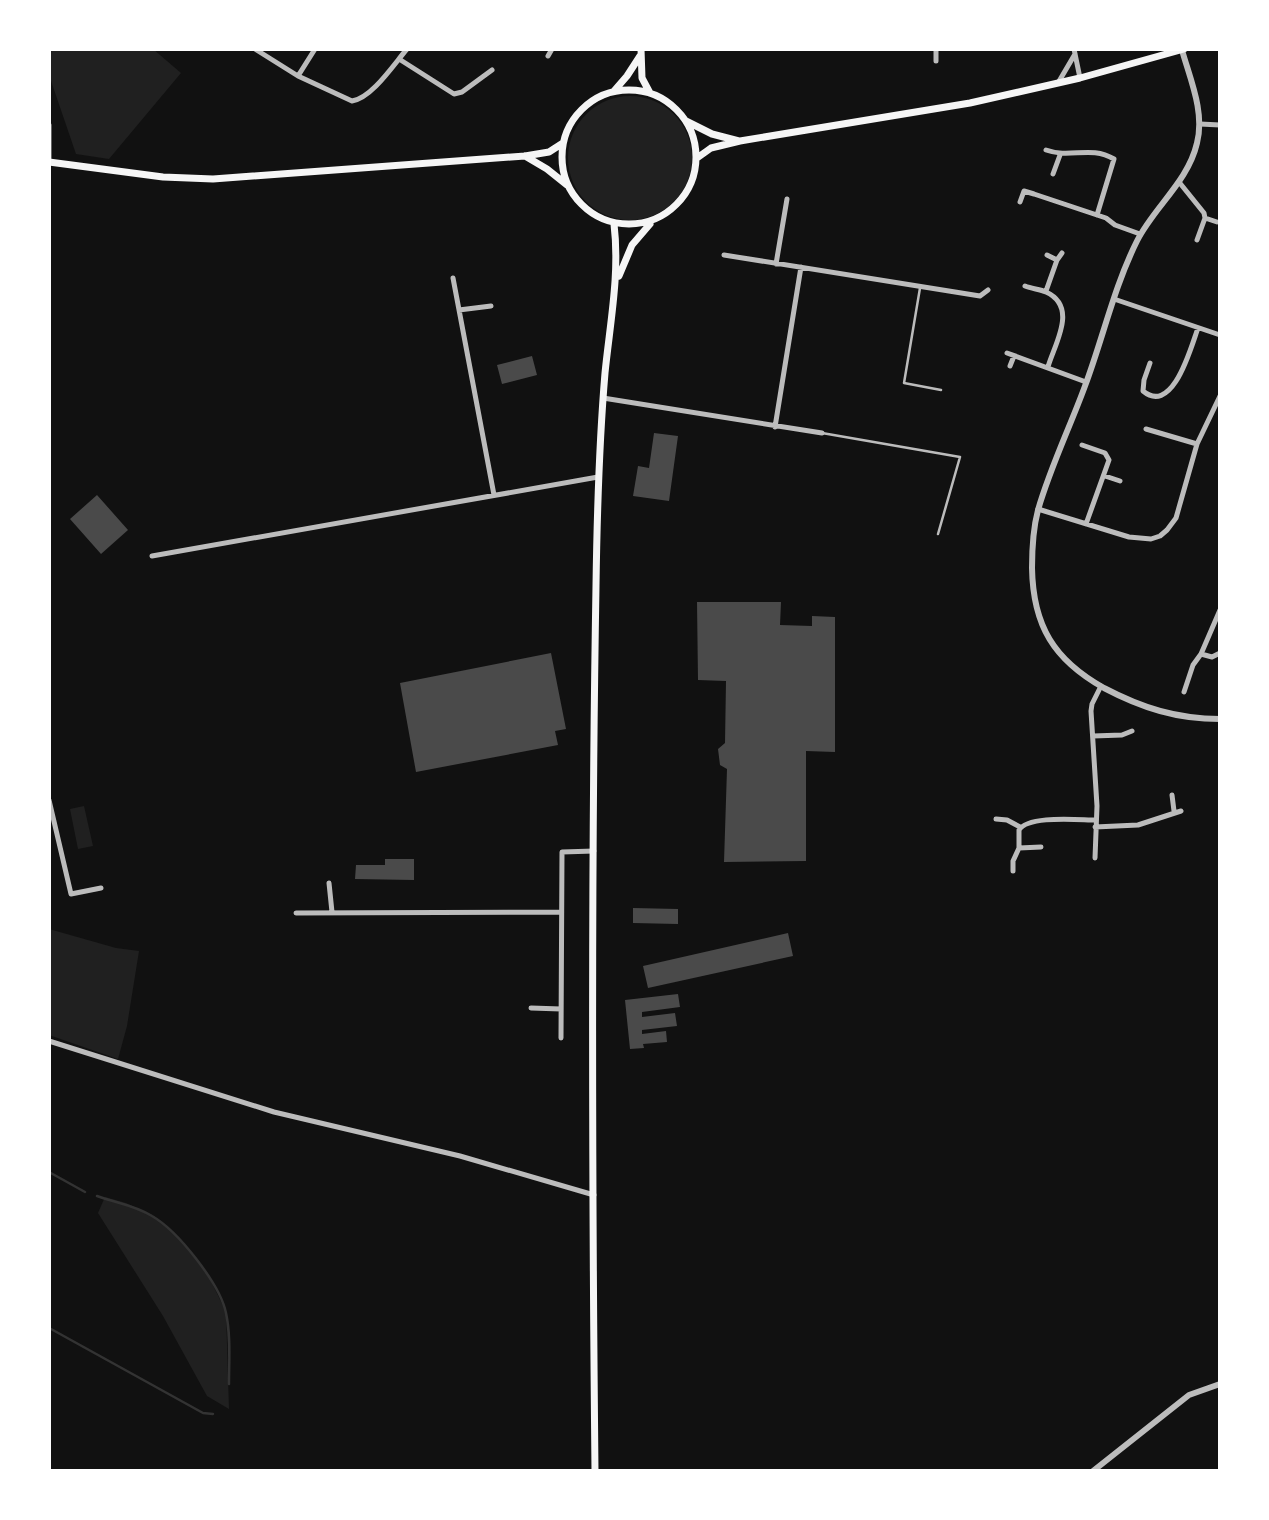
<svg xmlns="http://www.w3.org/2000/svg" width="1269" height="1520" viewBox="0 0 1269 1520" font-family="Signika,sans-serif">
	<rect width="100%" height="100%" fill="#111"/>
	<!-- green -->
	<path fill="#202020" d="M50 49H153L181 73 109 159 76 154 49 75Z
		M568 158a62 62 0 1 1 124 0a62 62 0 1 1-124 0Z
		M84 806 93 846 78 849 70 809Z
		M49 929 116 948 139 951 127 1026 118 1059 49 1035Z
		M105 1197 126 1203 154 1216 181 1239 208 1275 226 1312 229 1409 207 1396 163 1316 98 1213Z"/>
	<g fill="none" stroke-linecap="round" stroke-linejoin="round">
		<!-- stream -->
		<path stroke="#333" stroke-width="2.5" d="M49 1172 85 1192
			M97 1196C116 1203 134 1205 152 1216 178 1231 220 1284 226 1313 231 1336 229 1361 229 1384
			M51 1329 203 1413 213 1414"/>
	</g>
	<!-- building -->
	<path fill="#4a4a4a" d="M532 356 537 375 502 384 497 365Z
		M654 433 678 436 669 501 633 496 638 466 649 468Z
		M97 495 128 530 101 554 70 519Z
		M697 602H781L780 625 812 626V616L835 617V752L806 751V861L724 862 727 769 720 765 718 749 725 743 726 681 698 680Z
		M551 653 566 729 555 731 558 745 416 772 400 683Z
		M385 859H414V880L355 879 356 865H385Z
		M633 908 678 909V924L633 923Z
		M788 933 793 956 648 988 643 966Z
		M678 994 680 1007 642 1012V1017L675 1013 677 1026 642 1030V1034L666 1031 667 1042 643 1044 644 1048 630 1049 625 1000Z"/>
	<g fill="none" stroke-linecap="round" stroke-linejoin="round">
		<!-- service -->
		<path stroke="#bcbcbc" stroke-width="2.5" d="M920 288 904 383 941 390
			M822 433 960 457 938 534"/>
		<!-- minor -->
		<path stroke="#bcbcbc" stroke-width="5" d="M255 49 298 76 352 101C372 98 394 64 407 49
			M1074 49 1080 78
			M548 56 552 49
			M399 59 454 94 462 92 492 70
			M936 61V49
			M298 76 315 49
			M1058 83 1075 54
			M1200 124 1220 125
			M49 125V161
			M1046 150C1071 159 1090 145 1114 159L1097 215
			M1053 174 1060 155
			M1179 182 1204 213 1205 218 1197 240
			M1020 202 1024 191 1034 194 1106 218 1115 225 1140 234
			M1205 218 1217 222
			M724 255 980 296 988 290
			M1047 255 1057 260
			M776 264 787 199
			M453 278 494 495
			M1025 286C1032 289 1040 289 1046 292 1079 307 1054 345 1048 367
			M1046 291 1057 260 1062 253
			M1114 299 1220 335
			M459 310 491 306
			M1007 353 1086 382
			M1150 363 1144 380 1143 391C1173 416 1191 347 1198 328
			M1010 366 1014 356
			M603 398 822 433
			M775 427 801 267
			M1146 429 1197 444
			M1082 445 1105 453 1109 460 1086 524
			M1105 476 1120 481
			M1038 509 1129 537 1151 539 1160 536 1167 530 1176 518 1197 444 1220 396
			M152 556 598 477
			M1201 654 1212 657 1220 653
			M1184 692 1193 665 1201 654 1220 610
			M1093 736 1122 735 1132 731
			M1172 795 1174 811
			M49 800 71 894 101 888
			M996 819 1007 820 1020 827
			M1095 827 1138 825 1181 811
			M1019 848 1041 847
			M1095 858 1097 806 1091 711 1092 704 1101 686
			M1013 871V861L1019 848V830C1028 815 1078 820 1096 820
			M329 883 332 912
			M296 913 561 912
			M531 1008 561 1009
			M561 1038 562 852 594 851
			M49 1041 274 1112 460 1156 594 1195"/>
		<!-- tertiary -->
		<path stroke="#bcbcbc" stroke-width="6" d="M1182 50C1190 79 1205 112 1197 143 1188 182 1154 207 1137 241 1114 287 1103 338 1085 386 1070 427 1050 468 1038 510 1033 529 1032 549 1032 568 1033 626 1054 660 1104 688 1142 708 1177 719 1220 719
			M1093 1471 1189 1395 1220 1384"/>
		<!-- secondary -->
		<path stroke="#f5f5f5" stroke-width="7" d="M641 49 642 78 650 93
			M562 157a67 67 0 1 1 134 0a67 67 0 1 1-134 0Z
			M614 91 627 76 640 56
			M686 121 712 134 739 141
			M525 156 547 169 567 185
			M697 158 711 148 740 141 970 103 1080 78 1184 49
			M49 162 163 177 213 179 525 156 549 152 563 143
			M619 276 632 245 650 224
			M595 1471C592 1176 591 881 596 586 597 515 599 444 605 373 610 323 620 274 614 224"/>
	</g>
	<!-- border -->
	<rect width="1269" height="1520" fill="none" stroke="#ffffff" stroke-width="102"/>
</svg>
